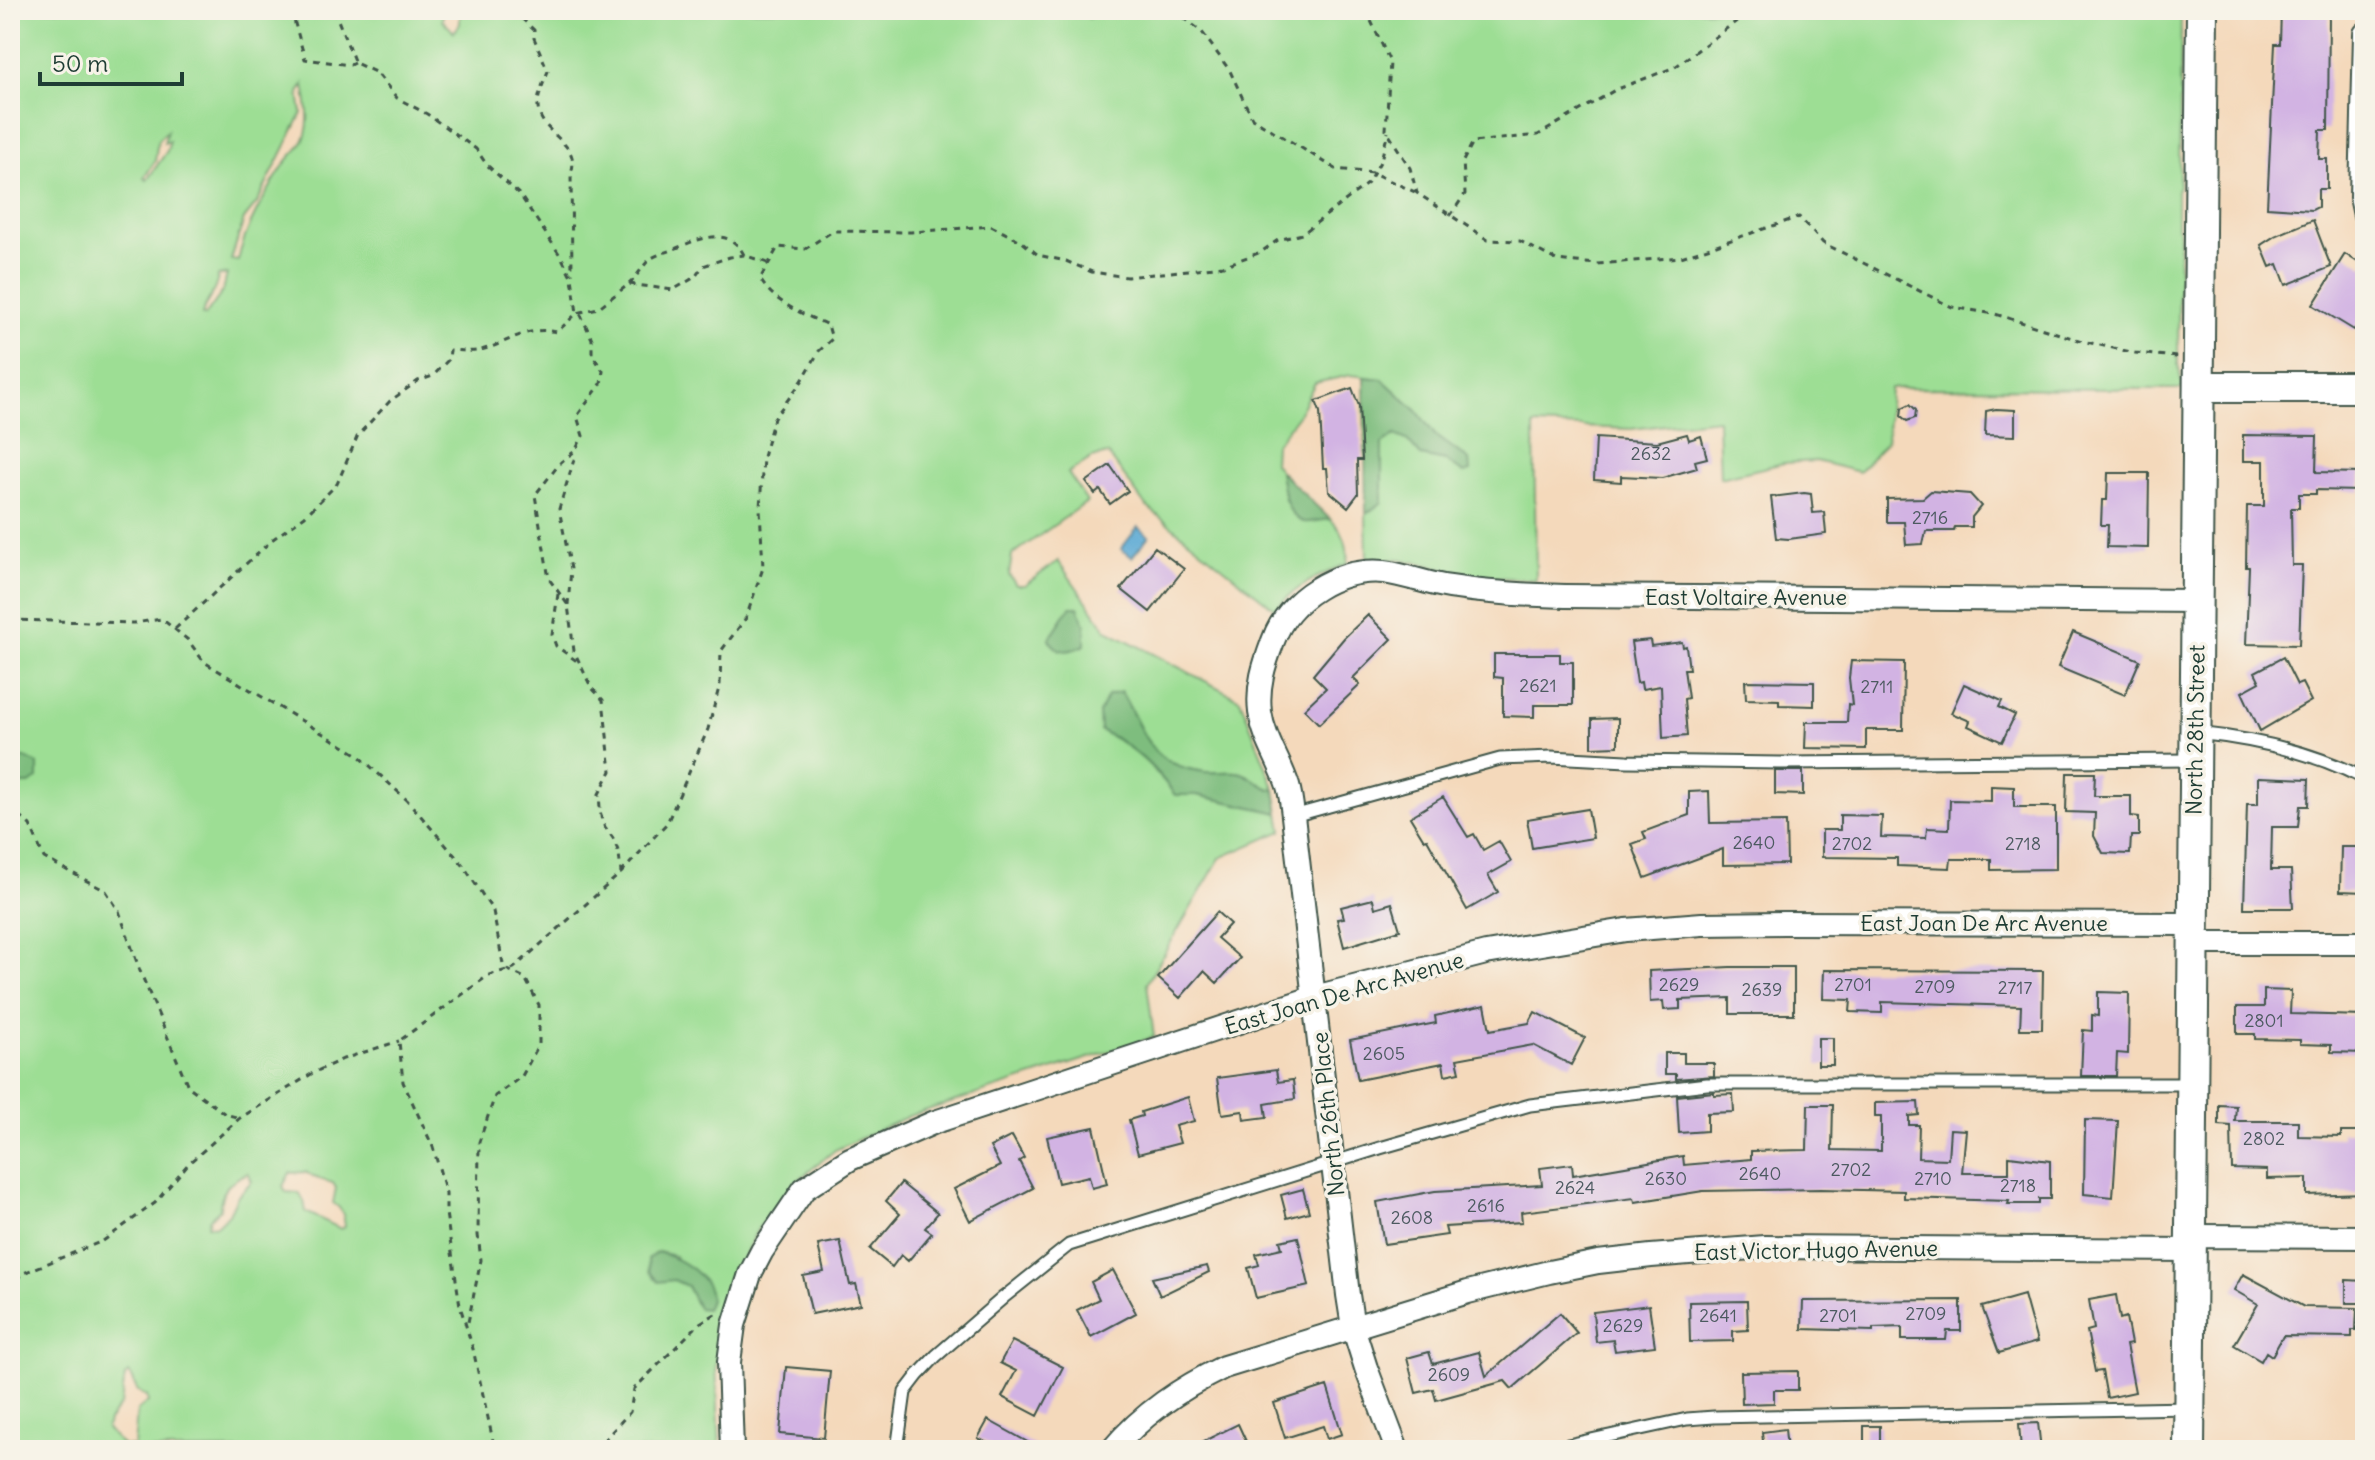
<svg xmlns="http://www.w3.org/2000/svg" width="2375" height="1460" viewBox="0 0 2375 1460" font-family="Delius,sans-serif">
	<rect width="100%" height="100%" fill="#f7f3e8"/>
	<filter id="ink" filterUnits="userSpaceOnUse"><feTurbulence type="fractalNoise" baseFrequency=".0125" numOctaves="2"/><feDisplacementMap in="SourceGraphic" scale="16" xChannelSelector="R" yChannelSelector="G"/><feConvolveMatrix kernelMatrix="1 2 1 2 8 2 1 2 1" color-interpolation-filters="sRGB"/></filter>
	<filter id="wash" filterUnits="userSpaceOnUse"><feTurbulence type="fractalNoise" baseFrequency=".006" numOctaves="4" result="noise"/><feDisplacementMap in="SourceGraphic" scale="32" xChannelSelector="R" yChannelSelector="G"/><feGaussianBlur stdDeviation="1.8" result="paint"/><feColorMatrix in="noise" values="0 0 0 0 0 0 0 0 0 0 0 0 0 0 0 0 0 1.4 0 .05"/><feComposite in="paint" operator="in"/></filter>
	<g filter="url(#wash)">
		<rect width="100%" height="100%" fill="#f4d9bb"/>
		<!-- green -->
		<path fill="#9dde94" stroke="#5e8e64" stroke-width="2" fill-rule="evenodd" d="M10 10H444L442 20 454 32 460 24V10H1093L1088 19 1099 10H2181L2179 186 2177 190V227L2179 230 2178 364 2183 389 1890 388 1887 440 1859 472 1816 461 1784 463 1720 478 1718 419 1631 429 1534 425 1536 580 1479 576 1400 559 1367 561 1366 514 1382 502V444L1395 435 1407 440 1421 456 1446 461 1464 473 1469 460 1435 435 1417 411 1382 379 1351 375 1315 383 1298 415 1275 445 1274 463 1280 471 1285 500 1306 522 1330 519C1344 532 1349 544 1347 564 1317 576 1298 585 1275 609L1145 505 1108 454 1092 458 1068 473 1087 502 1012 555 1009 575 1016 585H1025L1058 561 1107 630 1240 699 1275 790C1260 788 1251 773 1237 772 1227 771 1216 773 1206 772 1147 765 1147 736 1121 692L1100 730C1132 746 1154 766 1175 795H1197L1279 813 1282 831 1220 858 1147 983 1154 1037 909 1116 835 1150 796 1182 757 1230 732 1282 719 1329 716 1366 720 1450H10V784H29L25 758H10ZM304 84C306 100 311 118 306 134 303 147 291 154 284 165 265 195 245 227 238 261L231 260 244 219 257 203 302 113 299 93ZM167 131 164 143 170 141 167 151 147 180 144 178 155 161 158 140ZM227 274 223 291 205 316 202 315C206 299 216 294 218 276ZM305 1172 316 1178 333 1183 336 1188 333 1203C343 1209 344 1216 345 1227L341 1229 306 1212 304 1201 299 1193 286 1192 283 1186 290 1173ZM248 1173 252 1181 237 1197 229 1214 216 1226 208 1225 210 1218 220 1209C220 1190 230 1180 248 1173ZM658 1252 675 1256 698 1308 687 1286 674 1280 649 1258ZM129 1373C139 1383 129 1389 147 1396L148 1402 137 1411 134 1447 123 1446 106 1429 108 1421 121 1404 125 1376Z"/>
		<!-- forest -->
		<path fill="#7ebd7e" stroke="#4e7d59" stroke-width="2" d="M1364 377 1382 379 1417 411 1435 435 1469 460 1470 471 1464 473 1446 461 1421 456 1407 440 1395 435 1382 444V502L1366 514Z
			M1280 471 1330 519C1322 520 1311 523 1304 522 1286 518 1282 486 1280 471Z
			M1070 607H1078L1085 625V645C1070 652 1058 655 1049 639Z
			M1121 692C1147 736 1147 765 1206 772 1216 773 1227 771 1237 772 1251 773 1260 788 1275 790L1279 813 1197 795H1175C1154 766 1132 746 1100 730L1099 713 1107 696Z
			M10 758H25L38 764V779L29 784H10Z
			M657 1252C678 1257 723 1282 706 1309L698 1308 687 1286 674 1280 658 1282 649 1271 648 1259Z"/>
		<!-- water -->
		<path fill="#5aa9d4" stroke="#3c7384" stroke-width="2" d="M1138 527 1149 536 1132 557 1121 549Z"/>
		<g id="blocks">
			<!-- building -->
			<path fill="#d2b3e3" d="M2281 10H2329L2328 130H2320L2319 159H2327V189H2318V207L2312 210 2267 207 2275 44H2280Z
				M2313 220 2331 267 2286 285 2278 264 2270 267 2261 245 2275 236Z
				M2345 254 2365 267V313L2354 330 2313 305Z
				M1352 388 1359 406 1362 460H1357L1358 494 1348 507 1329 491 1327 468H1323L1320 412 1316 401Z
				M1910 404 1916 410 1915 418 1907 421 1901 416 1902 408Z
				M1996 409 2015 410V436L1985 435 1986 411Z
				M1687 434 1689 440 1701 436 1707 458 1695 461 1697 468 1662 478 1621 476V482L1594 480 1596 438 1657 442Z
				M2243 435 2317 436 2316 472 2361 473V491L2316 490V494H2299V508H2291L2292 565H2302L2299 645 2246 644 2249 567H2246L2247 506H2264V461H2243Z
				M1110 465 1128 491 1110 504 1100 490 1095 494 1086 482Z
				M2108 473H2149L2148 548 2107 547 2108 525H2101L2102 500H2107Z
				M1931 491 1970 494 1981 506 1972 517V527H1955L1954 531H1926L1923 544 1906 545 1904 522H1887V499L1923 498Z
				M1804 493 1811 494 1813 513 1824 512 1826 534 1789 539 1776 538 1771 497Z
				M1155 547 1184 569 1150 612 1121 589Z
				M1368 615 1392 639 1353 678 1360 685 1319 724 1304 709 1326 688 1313 675 1344 638Z
				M2073 632 2140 660 2125 695 2058 667Z
				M1650 640 1651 646 1682 642 1683 647 1686 646 1689 669H1684L1688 698 1684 699 1687 736 1663 738 1661 686 1642 689 1641 682 1637 683 1631 642Z
				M1494 654H1560V662H1573V705H1534V717L1503 716V678L1494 677Z
				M2283 657 2297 685 2302 683 2311 701 2260 731 2242 692 2260 682 2255 672Z
				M1851 661 1904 662 1903 730H1866V749L1805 748 1806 722H1847L1848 704 1852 705 1849 678Z
				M1745 681 1814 682V706L1779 705V700L1746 699Z
				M1964 684 2002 701 1999 707 2015 715 2002 742 1968 726 1970 721 1951 713Z
				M1618 718V746L1592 747V719Z
				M1775 771H1803V795L1775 794Z
				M2067 773H2095L2094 796H2131V816L2139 817V836H2131L2130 854 2103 853 2094 836 2095 813 2066 812Z
				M2258 777 2309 779 2308 806H2300L2298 827H2272L2271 870H2291L2293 908H2244L2247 804H2258Z
				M1991 786 2014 787V807H2056V869L1991 870V859H1951L1950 868 1897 866V858L1822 857V830H1840V815L1882 816 1881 837 1926 838 1927 828 1949 829 1950 800 1991 801Z
				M1709 791 1710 823 1786 822 1787 864 1723 865V849L1645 878 1632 844 1646 839 1643 832 1689 815V792Z
				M1443 797 1468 837 1474 834 1483 850 1499 841 1511 862 1488 875 1498 892 1467 910 1427 839 1424 840 1410 817Z
				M1588 809 1593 838 1532 848 1527 819Z
				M2341 847H2365V892L2340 891Z
				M1373 899 1375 908 1392 903 1400 930 1344 947 1337 919 1344 918 1341 907Z
				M1217 912 1230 924 1217 938 1240 958 1217 983 1204 971 1180 998 1158 978Z
				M1730 967H1794V1014H1730V998L1680 1000V1009L1664 1010 1663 1001 1650 1002 1649 971Z
				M1824 970 2043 971 2042 1029H2020L2021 1006 1882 1002V1013L1850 1012 1851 1000 1823 999Z
				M2264 990 2291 991 2290 1014 2365 1016V1053L2331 1052V1045L2300 1044V1040L2255 1039V1034H2237V1007H2264Z
				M2098 992 2129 993 2128 1054 2117 1053 2116 1076H2081L2083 1030 2092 1031V1015L2098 1016Z
				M1485 1005 1490 1030 1529 1023 1535 1012 1585 1038 1571 1065 1533 1045 1457 1059 1460 1072 1445 1075 1443 1063 1358 1080 1350 1040 1436 1023 1435 1016Z
				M1818 1038H1833V1065H1818Z
				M1665 1053H1684V1063H1714V1076L1676 1079V1074H1665Z
				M1276 1070 1278 1082 1293 1080 1295 1099 1265 1104 1267 1117 1244 1120 1243 1111 1222 1114 1217 1078Z
				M1714 1092V1095L1733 1094 1734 1112 1707 1113V1131L1679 1133 1677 1096Z
				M1188 1097 1194 1121 1175 1126 1180 1143 1138 1154 1129 1120 1142 1116 1141 1112Z
				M1918 1102 1919 1115 1909 1116V1125H1919L1918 1158 1948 1159 1950 1129 1966 1130 1962 1173H2009V1156L2050 1161V1199H2039V1204H2008L2009 1201 1904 1198V1191L1821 1189 1703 1191 1635 1202 1634 1198 1521 1212 1522 1222 1445 1227 1447 1235 1384 1244 1377 1202 1435 1191 1542 1185 1540 1168 1572 1164 1573 1175 1683 1156 1684 1165 1751 1159V1151L1807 1150 1808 1105H1833L1832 1150 1881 1151V1117H1875V1103Z
				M2219 1105 2236 1106 2235 1121H2298V1136L2341 1137V1132H2365L2364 1193 2307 1195V1178L2267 1179V1170L2232 1169 2231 1126 2219 1125Z
				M2085 1120 2118 1121 2113 1197 2084 1194Z
				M1094 1127 1107 1184 1092 1188 1089 1176 1058 1183 1047 1137Z
				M1012 1136 1024 1158 1019 1161 1033 1188 970 1221 954 1189 1000 1166 990 1147Z
				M901 1183 938 1213 925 1228 932 1233 908 1261 901 1255 892 1267 870 1249 900 1214 886 1201Z
				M1303 1189 1309 1212 1287 1218 1281 1195Z
				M1298 1237 1309 1286 1256 1298 1248 1268 1259 1265 1256 1254 1282 1248 1280 1241Z
				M840 1241 850 1285 856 1284 861 1304 812 1314 803 1276 824 1272 818 1245Z
				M1207 1266 1209 1272 1160 1296 1152 1278Z
				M1113 1270 1136 1313 1091 1337 1077 1310 1099 1299 1091 1282Z
				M2243 1274 2304 1307 2357 1308 2356 1330H2352V1337L2283 1336 2272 1356 2266 1352 2261 1361 2234 1345 2258 1304 2234 1290Z
				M2346 1280 2365 1281V1303H2346Z
				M2024 1295 2037 1342 1999 1353 1982 1307Z
				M2116 1295 2120 1319 2126 1317 2131 1344 2126 1345 2135 1392 2107 1398 2102 1371 2095 1372 2087 1331 2094 1329 2089 1300Z
				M1961 1300V1331H1947L1946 1340H1902V1327L1873 1328V1331L1802 1329 1803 1301Z
				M1747 1301 1748 1330 1733 1331V1341L1690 1342 1689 1302Z
				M1649 1305 1655 1346 1615 1351 1613 1340 1596 1342 1593 1312Z
				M1560 1313 1577 1333 1512 1389 1505 1381 1436 1400 1433 1389 1416 1393 1407 1358 1429 1352 1433 1364 1479 1352 1486 1376Z
				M1012 1341 1063 1367 1038 1416 1002 1397 1016 1371 1000 1363Z
				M786 1367 830 1371 824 1438 780 1434Z
				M1798 1371V1390H1774V1403L1742 1404 1741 1372Z
				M1327 1386 1342 1434 1327 1439 1323 1426 1285 1438 1274 1403Z
				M988 1420 1042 1450H988L991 1445 978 1438Z
				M2038 1423 2041 1450H2021L2019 1424Z
				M1238 1424 1250 1450H1186Z
				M1864 1426H1880V1442H1864Z
				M1785 1429 1787 1449 1764 1450 1762 1432Z"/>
		</g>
	</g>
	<g filter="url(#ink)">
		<use href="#blocks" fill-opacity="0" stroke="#3f5448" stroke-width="2"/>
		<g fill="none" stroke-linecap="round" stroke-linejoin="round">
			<defs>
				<path id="lane" d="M2197 733C2254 739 2314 752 2365 779
					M1293 816 1500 759 1551 757 1627 761 1781 763 2194 760
					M897 1450 905 1392 918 1375 936 1356 1004 1297 1069 1245 1380 1148 1530 1105 1707 1084H2191
					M1545 1450 1687 1419 1714 1417 2189 1408"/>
				<path id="street" d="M2365 34 2361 197 2365 215
					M2193 943H2365
					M2192 1236 2365 1237
					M732 1450 729 1362 734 1325 750 1274 762 1251 804 1189 850 1159 935 1122 1315 997 1486 953 1626 930 1702 924 1783 923 2193 924
					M1112 1450C1143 1413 1181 1388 1224 1367L1468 1292 1549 1272 1598 1262 1651 1256 1765 1247 2192 1250
					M1397 1450 1366 1368 1353 1327 1348 1295 1293 816C1292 807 1291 796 1288 786 1280 761 1264 739 1260 712 1257 686 1264 665 1273 641 1289 597 1338 568 1384 572 1406 575 1428 584 1450 587 1488 593 1527 595 1565 596L2197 601"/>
				<path id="secondary" d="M2200 387H2365
					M2189 1450 2202 10"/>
			</defs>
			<!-- lane casing -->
			<use href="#lane" stroke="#3f5448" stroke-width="15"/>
			<!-- street casing -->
			<use href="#street" stroke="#3f5448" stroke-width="26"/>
			<!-- secondary casing -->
			<use href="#secondary" stroke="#3f5448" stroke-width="34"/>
			<!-- path -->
			<path stroke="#3f5448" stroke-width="3" stroke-dasharray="6 6" stroke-linecap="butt" d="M274 10 294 20 305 59 350 65 354 63
				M334 10 355 63 377 73 397 98 427 114 476 149 487 165 520 195 562 258 572 278 577 313 581 315 592 339V354L603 371 601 384 577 416 583 436 575 451 561 462 535 495 549 579 568 605 574 651 591 687 603 700 611 771 599 794 600 808 602 823 613 838 619 853 621 873 514 968 489 975 399 1041 403 1082 433 1147 446 1193V1213L460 1306 473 1349 495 1450
				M513 10 534 30V38L548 71C544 82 537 96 538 108 541 135 582 143 571 173L572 274
				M1174 10 1202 32 1230 71 1252 118 1336 169 1373 173 1417 193
				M1366 10 1390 62 1386 130 1410 168 1417 193 1488 240 1520 241 1556 260 1597 264 1681 257 1799 217 1823 243 1952 307 1995 314 2082 341 2135 353 2177 357
				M1450 216 1465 194 1463 161 1473 142 1538 135 1615 90 1675 67 1742 17 1760 10
				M629 284C637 277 641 268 649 260 655 255 665 253 672 250 696 240 729 224 744 255
				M558 594 552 635 556 646 578 662
				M568 605 571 569 559 509 576 453
				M10 620 134 623 162 619 188 640 204 662 357 754 407 800 463 865 493 911 503 964 508 970 525 978 539 1005V1044L522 1076 495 1096 479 1142 478 1235 481 1260 467 1327
				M175 629 273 539 305 516 337 484 358 435 390 401 418 381 433 376 449 359 450 350C458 350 468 352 476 351 506 346 523 325 557 332L577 313 598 308 629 284 673 290 695 277 703 266 730 257 744 255 768 263
				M10 808 30 825 44 858 106 891 119 911 140 971 188 1086 225 1114 240 1118
				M621 873 667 823 708 729 720 684 721 651 746 618 763 568 760 508 763 457 774 418 802 381 819 351 832 339 828 325C803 314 775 304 760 279L778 247 805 249 833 231 911 232 991 226 1021 241 1038 255 1066 261 1092 272 1127 277 1223 266 1261 252 1278 240 1302 234 1368 183 1381 160 1388 132
				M10 1351 15 1313 14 1284 21 1274 103 1241 155 1203 188 1164 240 1118 313 1073 343 1059 399 1041
				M595 1450 630 1412 634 1389 700 1323 717 1313"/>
			<!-- lane -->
			<use href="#lane" stroke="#fff" stroke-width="11"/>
			<!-- street -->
			<use href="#street" stroke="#fff" stroke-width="22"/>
			<!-- secondary -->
			<use href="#secondary" stroke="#fff" stroke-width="30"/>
		</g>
	</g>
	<g text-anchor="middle" stroke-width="7" stroke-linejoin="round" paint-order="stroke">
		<!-- number labels -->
		<g font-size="18" fill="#4c5a60">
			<text x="1651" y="460">2632</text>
			<text x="1930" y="524">2716</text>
			<text x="1538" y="692">2621</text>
			<text x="1877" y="693">2711</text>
			<text x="1754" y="849">2640</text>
			<text x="1852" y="850">2702</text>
			<text x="2023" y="850">2718</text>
			<text x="1679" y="991">2629</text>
			<text x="1853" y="991">2701</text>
			<text x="1935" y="993">2709</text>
			<text x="2015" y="994">2717</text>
			<text x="1762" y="996">2639</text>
			<text x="2264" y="1027">2801</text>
			<text x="1384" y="1060">2605</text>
			<text x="2264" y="1145">2802</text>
			<text x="1851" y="1176">2702</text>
			<text x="1760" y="1180">2640</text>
			<text x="1666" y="1185">2630</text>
			<text x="1933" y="1185">2710</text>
			<text x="2018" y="1192">2718</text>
			<text x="1575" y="1194">2624</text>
			<text x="1486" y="1212">2616</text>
			<text x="1412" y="1224">2608</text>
			<text x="1926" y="1320">2709</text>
			<text x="1718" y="1322">2641</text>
			<text x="1838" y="1322">2701</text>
			<text x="1623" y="1332">2629</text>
			<text x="1449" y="1381">2609</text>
		</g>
		<!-- street labels -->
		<g font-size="22" fill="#1f3d34" stroke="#f7f3e8">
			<text x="1746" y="605">East Voltaire Avenue</text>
			<text transform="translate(2195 730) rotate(-89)" y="8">North 28th Street</text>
			<text x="1984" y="931">East Joan De Arc Avenue</text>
			<text transform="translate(1344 993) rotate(-16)" y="8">East Joan De Arc Avenue</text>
			<text transform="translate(1328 1114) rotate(-96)" y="8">North 26th Place</text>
			<text transform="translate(1816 1250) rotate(-1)" y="8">East Victor Hugo Avenue</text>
		</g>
	</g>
	<!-- margin -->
	<rect width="2375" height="1460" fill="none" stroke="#f7f3e8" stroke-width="40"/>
	<!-- scale -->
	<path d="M40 72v12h142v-12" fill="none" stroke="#1f3d34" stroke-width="4"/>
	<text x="52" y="72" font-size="24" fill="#1f3d34" stroke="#f7f3e8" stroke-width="6" paint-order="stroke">50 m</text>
</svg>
